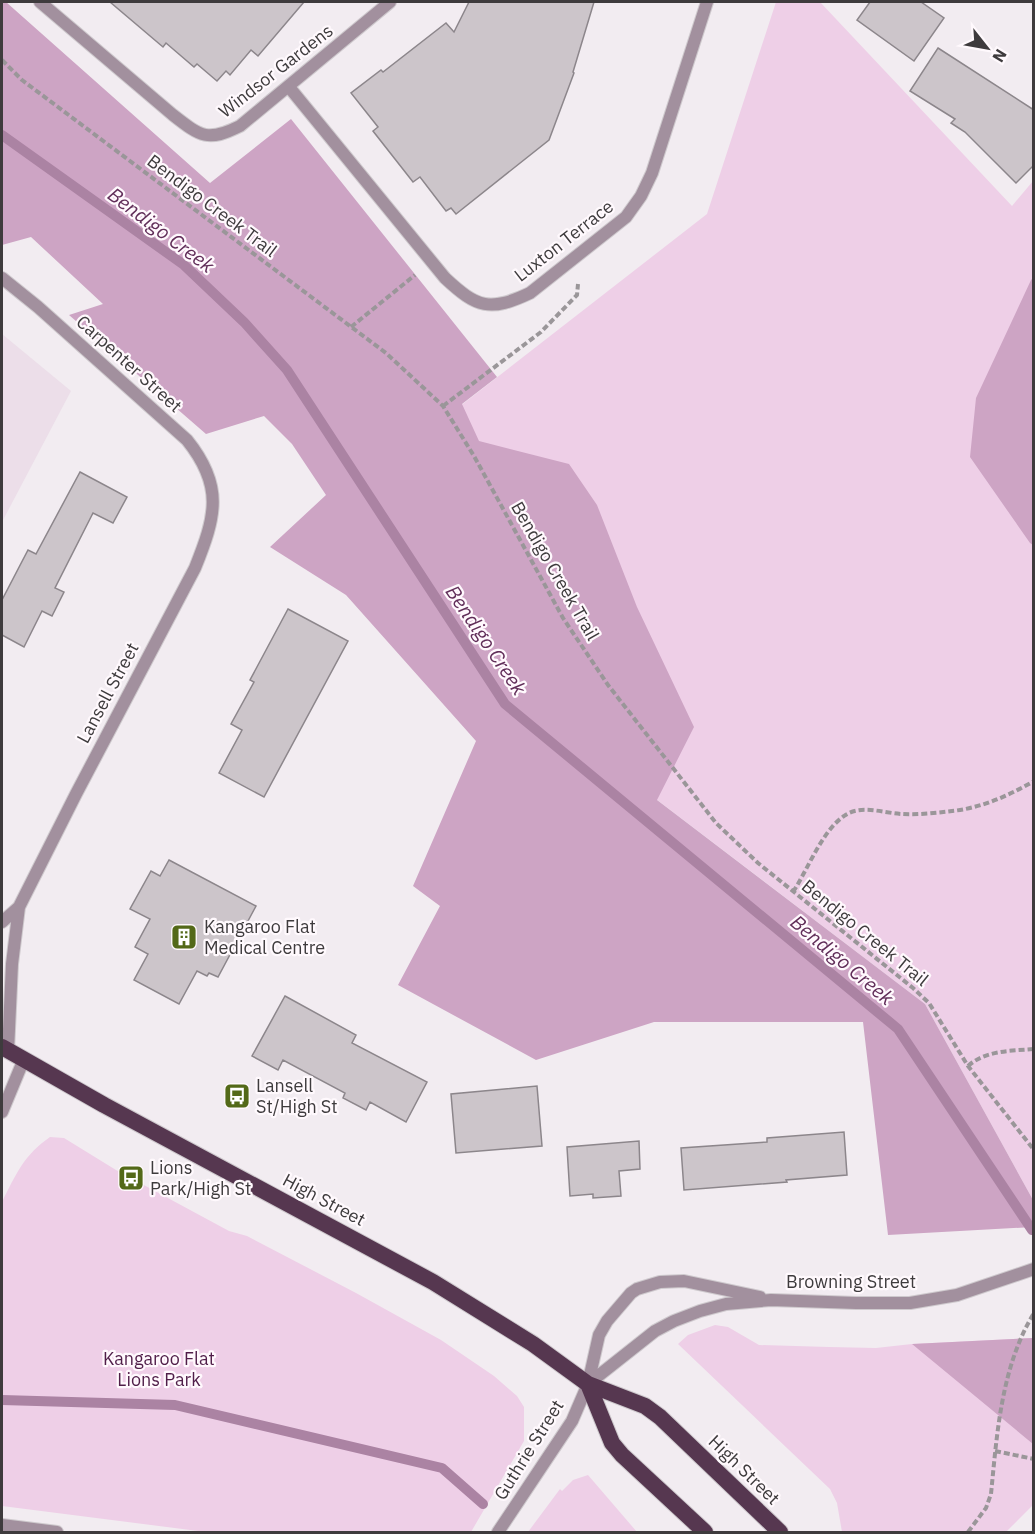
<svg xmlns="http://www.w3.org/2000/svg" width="1035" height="1534" viewBox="0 0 1035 1534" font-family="'IBM Plex Sans',sans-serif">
	<rect width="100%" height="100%" fill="#f2ecf1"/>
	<!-- built -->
	<path fill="#ecdee9" d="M2 334 71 391 2 522Z"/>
	<!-- green -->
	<path fill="#eecfe7" d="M776 2H820L1012 206 1033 181V1200L925 1004 518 694 383 466 707 214Z
		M50 1137 64 1138 116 1170 229 1231 247 1236 356 1293 441 1340 494 1376 517 1396 524 1407V1441L471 1532H206L2 1506V1202C16 1174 24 1155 50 1137Z
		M715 1325 728 1327 759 1345 829 1347 876 1348 912 1344 1033 1338V1505L1006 1532H842L837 1503 830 1489 678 1344 688 1335Z
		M588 1475 637 1532H528L560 1489 562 1491 573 1480Z"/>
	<!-- forest -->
	<path fill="#cda4c4" d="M2 2H6L210 183 291 119 497 377 462 404 479 441 569 464 597 505 637 607 694 727 657 800 925 1004 1033 1200V1227L888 1235 863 1022H654L536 1060 398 985 440 906 413 886 476 741 346 595 270 547 326 495 292 444 264 416 206 434 69 315 103 304 31 237 2 245Z
		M1033 278V545L1030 543 970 457 976 398 1031 280Z
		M1033 1338V1444L912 1344Z"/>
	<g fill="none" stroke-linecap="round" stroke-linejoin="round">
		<!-- stream -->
		<path stroke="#ab83a3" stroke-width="10" d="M2 135 184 265 244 322 287 370 505 704 898 1029 1032 1230
			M2 1400 175 1405 442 1468 483 1504"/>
	</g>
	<!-- building -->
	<path fill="#ccc5ca" stroke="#8c868b" stroke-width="1.5" d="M110 2H304L258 56 251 50 230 75 226 71 217 81 197 64 194 67 166 43 163 47Z
		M469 2H594L573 72 574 73 549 140 456 214 451 208 446 211 420 177 413 182 373 131 378 127 351 93 381 70 383 72 446 23 454 32Z
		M870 2H921L944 18 914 61 857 20Z
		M938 48 1034 110V165L1016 183 965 132 951 123 955 119 910 91Z
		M80 472 127 497 113 523 93 513 55 588 64 592 52 616 42 611 24 647 2 635V600L28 550 36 554Z
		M288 609 348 641 264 797 219 773 242 730 231 724 254 682 250 680Z
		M169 860 256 906 218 977 209 973 207 976 197 971 179 1004 134 980 148 954 135 947 150 919 130 909 151 871 160 876Z
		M285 996 356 1035 352 1043 427 1082 406 1122 370 1102 366 1110 343 1098 345 1093 283 1060 278 1070 252 1056Z
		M537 1086 542 1146 456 1153 451 1094Z
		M844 1132 847 1175 786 1180 787 1182 684 1190 681 1148 767 1142V1138Z
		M639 1141 640 1169 619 1171 621 1196 593 1198V1194L570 1196 567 1147Z"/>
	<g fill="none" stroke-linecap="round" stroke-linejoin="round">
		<defs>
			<path id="minor" d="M40 2 173 115C201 137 208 142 240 126L390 2
				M289 87 445 278C477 308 490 312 530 293L626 217 641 196 652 173 707 2
				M2 278 38 307 187 440C224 486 216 516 195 568L76 794 19 907 12 964 8 1051
				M2 922 19 907
				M2 1112 24 1059
				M588 1384 655 1331 674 1321 700 1311 726 1304 771 1300 856 1303H910L957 1295 1034 1269
				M2 1525 57 1532
				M498 1532 572 1421 588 1384 599 1335 607 1321 631 1293 637 1289 660 1282 684 1281 760 1297"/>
			<path id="trunk" d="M2 1047 104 1105 433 1282 533 1344 588 1384 645 1406 660 1417 780 1532
				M588 1384 612 1443 622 1455 705 1532"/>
		</defs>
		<!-- minor casing -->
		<use href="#minor" stroke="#cec9cd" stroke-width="14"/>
		<!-- trunk casing -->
		<use href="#trunk" stroke="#cec9cd" stroke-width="18"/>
		<!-- path -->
		<path stroke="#9a9699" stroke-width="4" stroke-dasharray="6 3" stroke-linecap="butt" d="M2 60 22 80 386 353 443 406 474 456 563 618 608 685 716 823 758 863 913 988 929 1003 968 1066 1034 1150
			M351 327 415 275
			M443 406 541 332 577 295 578 284
			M793 892C808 869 822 831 844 816 860 804 883 813 902 814 918 815 936 813 952 811 981 808 1008 796 1034 781
			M968 1066C986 1050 1011 1051 1034 1049
			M995 1451 1034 1459
			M968 1532 986 1508 991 1494C997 1434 1001 1367 1034 1313"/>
		<!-- minor -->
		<use href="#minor" stroke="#a2909e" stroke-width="12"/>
		<!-- trunk -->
		<use href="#trunk" stroke="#563750" stroke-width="16"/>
	</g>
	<!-- icons -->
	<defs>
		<symbol id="building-square" viewBox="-11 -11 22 22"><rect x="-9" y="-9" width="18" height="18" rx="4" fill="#536918" stroke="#fff9fd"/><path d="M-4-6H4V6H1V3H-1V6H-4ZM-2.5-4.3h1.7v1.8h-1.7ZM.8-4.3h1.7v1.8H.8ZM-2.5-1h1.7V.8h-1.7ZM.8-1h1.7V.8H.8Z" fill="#fff"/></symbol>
		<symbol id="bus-square" viewBox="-11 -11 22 22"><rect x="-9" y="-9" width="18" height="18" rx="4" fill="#536918" stroke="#fff9fd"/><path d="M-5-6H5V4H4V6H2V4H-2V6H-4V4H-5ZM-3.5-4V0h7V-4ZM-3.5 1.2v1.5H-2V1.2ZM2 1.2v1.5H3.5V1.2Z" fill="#fff"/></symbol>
	</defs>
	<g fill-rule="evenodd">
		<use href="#building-square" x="169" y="922" width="30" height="30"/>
		<use href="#bus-square" x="222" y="1081" width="30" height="30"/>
		<use href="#bus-square" x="116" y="1163" width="30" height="30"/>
	</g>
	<g text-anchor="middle" stroke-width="4.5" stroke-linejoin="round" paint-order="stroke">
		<!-- street labels -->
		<g font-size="18" fill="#3e3b3d" stroke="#fff9fd">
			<text transform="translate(276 71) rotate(-38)" y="6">Windsor Gardens</text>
			<text transform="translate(212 206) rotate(37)" y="6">Bendigo Creek Trail</text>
			<text transform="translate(564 241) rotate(-38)" y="6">Luxton Terrace</text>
			<text transform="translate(129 364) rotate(42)" y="6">Carpenter Street</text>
			<text transform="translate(555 571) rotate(60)" y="6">Bendigo Creek Trail</text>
			<text transform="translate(108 693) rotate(-62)" y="6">Lansell Street</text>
			<text transform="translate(865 933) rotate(39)" y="6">Bendigo Creek Trail</text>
			<text transform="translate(324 1200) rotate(28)" y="6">High Street</text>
			<text x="851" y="1288">Browning Street</text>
			<text transform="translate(529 1450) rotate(-58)" y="6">Guthrie Street</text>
			<text transform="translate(744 1470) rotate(44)" y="6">High Street</text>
		</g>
		<!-- poi labels -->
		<g font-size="18" fill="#3e3b3d" stroke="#fff9fd" text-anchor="start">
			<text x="204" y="933">Kangaroo Flat<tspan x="204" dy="21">Medical Centre</tspan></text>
			<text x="256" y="1092">Lansell<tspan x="256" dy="21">St/High St</tspan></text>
			<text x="150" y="1174">Lions<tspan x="150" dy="21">Park/High St</tspan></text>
		</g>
		<!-- park labels -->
		<g font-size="18" fill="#501e49" stroke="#fff9fd">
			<text x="159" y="1365">Kangaroo Flat<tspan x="159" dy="21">Lions Park</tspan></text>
		</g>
		<!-- water labels -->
		<g font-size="20" font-style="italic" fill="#612e59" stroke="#fff9fd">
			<text transform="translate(161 230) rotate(37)" y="7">Bendigo Creek</text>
			<text transform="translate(486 640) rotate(56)" y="7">Bendigo Creek</text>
			<text transform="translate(842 960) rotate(40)" y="7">Bendigo Creek</text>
		</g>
	</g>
	<!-- border -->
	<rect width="1035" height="1534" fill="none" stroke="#3e3b3d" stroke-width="6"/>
	<!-- north arrow -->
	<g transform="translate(987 48) rotate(121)" stroke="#fff9fd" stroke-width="4.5" paint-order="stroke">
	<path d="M0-4.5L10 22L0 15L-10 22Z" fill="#3e3b3d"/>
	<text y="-9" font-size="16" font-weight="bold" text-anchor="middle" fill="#3e3b3d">N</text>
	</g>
</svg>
